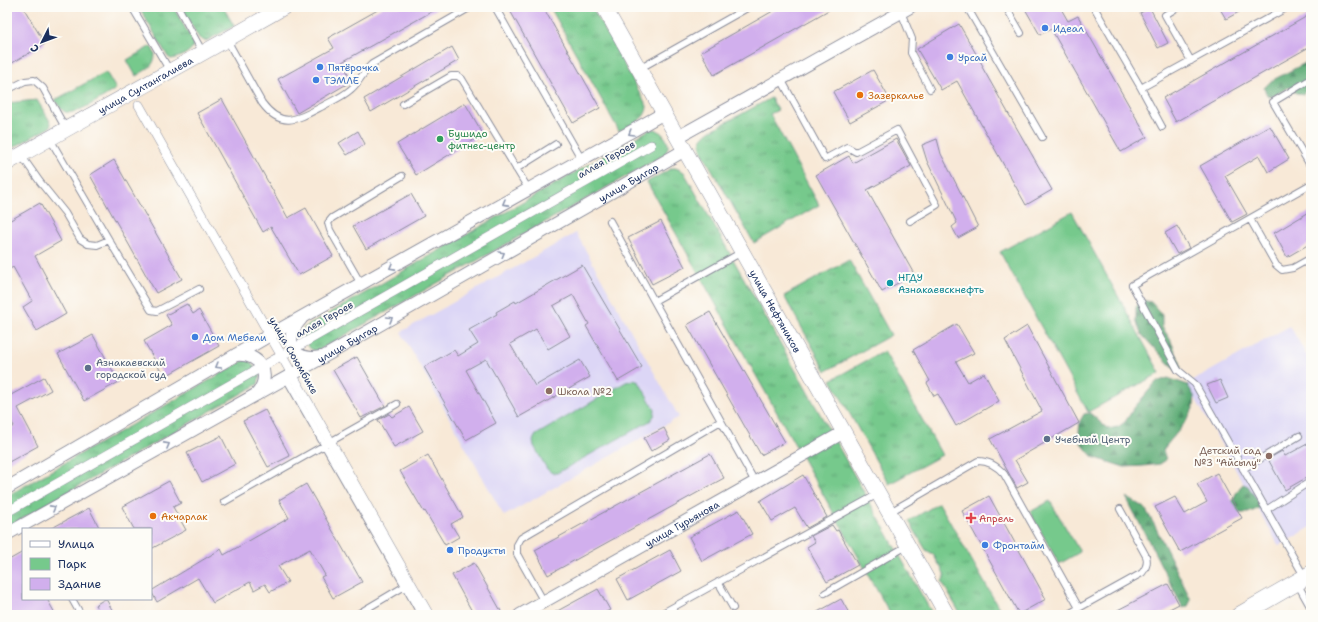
<svg xmlns="http://www.w3.org/2000/svg" width="1318" height="622" viewBox="0 0 1318 622" font-family="'Shantell Sans',sans-serif">
	<defs>
		<pattern id="grass-tufts" width="24" height="20" patternUnits="userSpaceOnUse"><rect width="24" height="20" fill="#76c98c"/><path d="M3 7l-1-3M5 7V3M7 7l1-3M15 17l-1-3M17 17v-4M19 17l1-3" fill="none" stroke="#60a476"/></pattern>
		<pattern id="forest-firs" width="22" height="20" patternUnits="userSpaceOnUse"><rect width="22" height="20" fill="#60ad78"/><path d="M5 1l3.5 6h-7zM16 11l3.5 6h-7z" fill="#4e8d66"/></pattern>
	</defs>
	<rect width="100%" height="100%" fill="#fdfcf7"/>
	<filter id="ink" filterUnits="userSpaceOnUse"><feTurbulence type="fractalNoise" baseFrequency=".025" numOctaves="2"/><feDisplacementMap in="SourceGraphic" scale="8" xChannelSelector="R" yChannelSelector="G"/><feConvolveMatrix kernelMatrix="1 2 1 2 8 2 1 2 1" color-interpolation-filters="sRGB"/></filter>
	<filter id="wash" filterUnits="userSpaceOnUse"><feTurbulence type="fractalNoise" baseFrequency=".012" numOctaves="4" result="noise"/><feDisplacementMap in="SourceGraphic" scale="16" xChannelSelector="R" yChannelSelector="G"/><feGaussianBlur stdDeviation="0.9" result="paint"/><feColorMatrix in="noise" values="0 0 0 0 0 0 0 0 0 0 0 0 0 0 0 0 0 1.4 0 .05"/><feComposite in="paint" operator="in"/></filter>
	<g filter="url(#wash)">
		<rect width="100%" height="100%" fill="#f8e9d7"/>
		<!-- built -->
		<path fill="#dcd6f6" d="M576 233 679 417 504 516 401 332Z
			M1290 326 1311 363V527L1279 546 1187 384Z"/>
		<!-- grass -->
		<path fill="url(#grass-tufts)" stroke="#487c75" d="M139 7H173L194 43C193 52 179 58 171 59L168 57Z
			M181 7H223L234 26 208 40 205 41 199 38Z
			M550 7H592L647 106C647 120 630 125 619 131Z
			M151 46 155 54C155 67 145 70 136 76L127 60Z
			M106 72 116 89C106 95 76 116 65 112 60 109 58 104 55 100Z
			M771 98 778 110 770 114 819 205 754 243 703 154C698 142 700 139 710 131Z
			M37 100 51 123 50 127 7 151V103Z
			M655 129C661 131 669 140 668 147 667 151 665 154 662 156L317 351C309 351 304 341 302 334L304 328 649 130Z
			M672 168H676L684 172 933 615H891L647 182Z
			M849 260 891 335 826 371 784 296Z
			M884 351 942 455 889 484 831 380Z
			M245 360 250 361 260 374 258 384 7 527V496Z
			M939 503 1003 615H961L942 582 945 575 933 554 926 550 909 521Z"/>
		<!-- forest -->
		<path fill="url(#forest-firs)" stroke="#3e6e6b" d="M1311 60V86L1303 94 1296 93 1289 87 1272 97 1267 95 1264 88 1271 81Z
			M1142 300 1151 302 1162 315V327L1170 339 1180 362 1181 368 1176 371 1142 335 1136 321V307Z
			M1168 378 1188 385C1189 388 1192 392 1194 396 1199 412 1172 437 1163 450L1166 460 1160 464 1143 466 1124 467 1093 457 1081 443 1079 432 1080 421 1084 414 1090 413 1108 429 1118 427 1125 422 1134 408 1156 382Z
			M1243 484 1248 486 1262 507 1248 513H1238L1232 506C1233 498 1237 490 1243 484Z
			M1126 497 1145 508 1155 526 1191 600 1188 606 1183 608Z"/>
		<!-- green -->
		<path fill="#76c98c" stroke="#487c75" d="M1072 212 1160 373 1088 412 1000 252Z
			M634 380 639 382 655 410 654 416 650 421 557 473H552L547 469 534 446 533 440 536 435 626 382Z
			M1050 501 1080 552 1059 564 1030 512Z"/>
		<g id="blocks">
			<!-- building -->
			<path fill="#d1afed" d="M7 7H23L45 44 7 66Z
				M383 7H440L342 62 352 81 297 113 278 79 334 48 328 38Z
				M508 7H543L600 108 573 123Z
				M780 7H834L714 75 701 52Z
				M1024 7H1060L1068 21 1078 16 1147 137 1121 152 1051 29 1040 35Z
				M1219 7H1248L1226 19Z
				M1150 8 1168 43 1158 48 1140 13Z
				M1311 14V46L1176 122 1163 98Z
				M959 24 983 66 982 67 1052 190 1026 205 957 81 941 90 917 49Z
				M452 47 459 60 371 112 364 99Z
				M873 70 890 100 850 122 833 92Z
				M222 99 288 218 306 208 333 256 299 275 271 227 263 232 197 113Z
				M465 103 483 134 416 175 397 144Z
				M1270 126 1289 159 1268 172 1259 156 1225 176 1247 214 1232 222 1200 166Z
				M358 131 365 144 347 155 339 143Z
				M896 139 911 166 867 190 914 274 882 292 816 175 849 156 853 163Z
				M937 139 941 154 978 227 958 238 952 227 957 223 927 161 922 145Z
				M114 160 182 279 156 293 90 175Z
				M411 194 424 216 366 249 353 226Z
				M40 203 61 241 35 256 66 314 37 331 23 307 32 301 13 267 7 271V222Z
				M1311 211V243L1287 257 1274 233Z
				M661 221 685 267 652 284 628 238Z
				M1177 226 1189 248 1177 254 1165 233Z
				M582 265 642 367 618 381 586 326 589 324 573 295 553 306 570 336 548 349 536 329 510 344 535 386 580 360 590 377 519 417 486 359 466 370 496 423 466 440 424 367 454 350 458 356 478 344 469 330 497 314 496 312 515 301 516 303Z
				M187 304 193 314 199 310 219 346 164 377 144 341 172 325 166 315Z
				M710 312 785 442 761 455 687 325Z
				M957 324 974 353 956 362 968 382 984 373 999 401 956 426 938 394 934 396 927 383 930 381 913 350Z
				M1027 326 1079 423 1015 460 1028 482 1017 488 990 439 1042 411 1005 340Z
				M93 335 119 382 84 401 58 354Z
				M357 357 385 406 361 418 333 370Z
				M44 377 51 390 18 408 38 446 7 463V430L14 426 7 414V389L11 395Z
				M1220 380 1228 398 1216 403 1207 385Z
				M409 407 423 431 394 447 378 420 389 414 392 417Z
				M265 410 290 456 268 467 243 421Z
				M664 428 670 440 651 451 644 438Z
				M221 436 235 464 202 482 187 453Z
				M1311 442V475L1285 490 1268 459 1282 451 1285 456Z
				M710 454 724 478 548 575 535 550Z
				M428 455 463 517 451 524 459 537 445 545 425 511 424 512 400 471Z
				M1217 473 1242 518 1180 552 1155 507 1175 497 1185 514 1207 502 1197 484Z
				M803 475 827 517 807 528 795 508 772 521 760 501Z
				M169 481 181 503 173 507 186 530 151 549V529H134L122 507Z
				M306 484 362 582 333 598 321 577 325 575 310 549 278 566 288 582 270 592 265 584 254 590 250 582 213 603 198 578 157 602 151 591 221 549 224 555 289 518 279 500Z
				M989 496 1046 599 1019 614 962 511Z
				M89 508 100 529H50Z
				M739 510 752 534 702 561 689 537Z
				M832 525 836 531 838 530 858 565 827 582 807 547 815 542 811 536Z
				M670 550 681 571 628 600 617 579Z
				M23 552V599H47L56 615H7V561Z
				M474 563 501 611 493 615H474L452 575Z
				M1168 584 1179 604 1158 615H1108Z
				M598 589 610 610 600 615H550Z
				M105 599H106L115 615H101L95 605Z
				M841 599 850 615H812Z"/>
		</g>
	</g>
	<g filter="url(#ink)">
		<use href="#blocks" fill-opacity="0" stroke="#8a8c9a" stroke-width="1"/>
		<g fill="none" stroke-linecap="round" stroke-linejoin="round">
			<defs>
				<path id="service" d="M132 7 170 71
					M178 7 203 53
					M495 7 582 160
					M967 7 1042 137
					M1006 7 1021 33
					M1094 7 1141 88 1288 7
					M1178 7 1165 15 1191 61
					M901 12 912 39 911 53 930 89
					M227 40 262 103C282 130 298 119 323 106 332 101 342 97 350 90 359 83 363 72 372 64L471 7
					M639 69 749 7
					M781 79 825 159 847 147 856 152 897 130 937 205 910 221
					M1311 79 1273 102 1311 167
					M1141 88 1162 127
					M7 90 25 81 34 80 43 88 66 129
					M403 104 451 76H458L462 79 529 190
					M50 139 109 240
					M21 155 40 182 65 213 80 239 88 244 97 245 109 240 151 310 157 311 199 289
					M516 169 556 144
					M1250 219 1276 265 1282 270 1293 268 1311 258
					M610 221 654 301
					M361 284 330 230 328 223 332 218 402 176
					M286 378 405 586 356 615
					M721 421 755 482
					M1243 469 1299 436
					M224 502 397 404
					M1266 510 1311 481
					M890 512 978 461C989 461 997 466 1004 474L1079 608 1067 615
					M1304 576 1195 384 1178 370 1132 285 1311 184
					M718 582 733 608
					M1297 583 1311 608
					M405 586 421 615
					M825 593 907 546
					M72 599 81 615
					M544 602 517 554V545L521 538 721 421 654 301 742 252
					M1079 608 1142 573C1147 567 1148 562 1146 556L1120 509
					M659 615 878 494"/>
				<path id="pedestrian" d="M139 105 429 615
					M7 512 651 145"/>
				<g id="minor">
					<path d="M678 137 910 7"/>
					<path d="M301 319C282 339 292 363 320 357"/>
					<path d="M236 355C261 353 272 375 257 394"/>
					<path d="M7 488 270 335 664 113"/>
					<path id="s1" d="M7 534 325 356 685 150"/>
					<path id="s2" d="M520 615 844 432"/>
				</g>
				<g id="tertiary">
					<path id="s3" d="M604 7 947 615"/>
					<path id="s4" d="M7 163C98 110 192 60 284 7"/>
				</g>
				<path id="secondary" d="M1240 615 1311 574"/>
			</defs>
			<!-- service casing -->
			<use href="#service" stroke="#8a8c9a" stroke-width="8"/>
			<!-- pedestrian casing -->
			<use href="#pedestrian" stroke="#8a8c9a" stroke-width="10"/>
			<!-- minor casing -->
			<use href="#minor" stroke="#8a8c9a" stroke-width="14"/>
			<!-- tertiary casing -->
			<use href="#tertiary" stroke="#8a8c9a" stroke-width="16"/>
			<!-- secondary casing -->
			<use href="#secondary" stroke="#8a8c9a" stroke-width="18"/>
			<!-- service -->
			<use href="#service" stroke="#fff" stroke-width="6"/>
			<!-- pedestrian -->
			<use href="#pedestrian" stroke="#fff" stroke-width="9"/>
			<!-- minor -->
			<use href="#minor" stroke="#fff" stroke-width="12"/>
			<!-- tertiary -->
			<use href="#tertiary" stroke="#fff" stroke-width="15"/>
			<!-- secondary -->
			<use href="#secondary" stroke="#fff" stroke-width="17"/>
		</g>
		<!-- one-way arrows -->
		<defs><path id="oneway-chevron" d="M-2-3.5L2.5 0L-2 3.5" fill="none" stroke-width="1.6" stroke-linecap="round" stroke-linejoin="round"/></defs>
		<g stroke="#8d97ae">
			<use href="#oneway-chevron" transform="translate(631 133) rotate(149)"/>
			<use href="#oneway-chevron" transform="translate(505 203) rotate(151)"/>
			<use href="#oneway-chevron" transform="translate(502 254) rotate(-30)"/>
			<use href="#oneway-chevron" transform="translate(392 267) rotate(151)"/>
			<use href="#oneway-chevron" transform="translate(390 319) rotate(-30)"/>
			<use href="#oneway-chevron" transform="translate(218 366) rotate(150)"/>
			<use href="#oneway-chevron" transform="translate(167 445) rotate(-29)"/>
			<use href="#oneway-chevron" transform="translate(53 508) rotate(-29)"/>
		</g>
	</g>
	<!-- markers -->
	<g fill="#3f7fe0" stroke="#fdfcf7" stroke-width="1.5">
		<circle cx="1045" cy="28" r="4"/>
		<circle cx="950" cy="57" r="4"/>
		<circle cx="320" cy="67" r="4"/>
		<circle cx="316" cy="80" r="4"/>
		<circle cx="195" cy="337" r="4"/>
		<circle cx="985" cy="545" r="4"/>
		<circle cx="450" cy="550" r="4"/>
	</g>
	<g fill="#e8710a" stroke="#fdfcf7" stroke-width="1.5">
		<circle cx="860" cy="95" r="4"/>
		<circle cx="153" cy="516" r="4"/>
	</g>
	<circle fill="#2e9e5b" stroke="#fdfcf7" stroke-width="1.5" cx="440" cy="139" r="4"/>
	<circle fill="#0f9aa8" stroke="#fdfcf7" stroke-width="1.5" cx="890" cy="283" r="4"/>
	<g fill="#5c6f8a" stroke="#fdfcf7" stroke-width="1.5">
		<circle cx="88" cy="368" r="4"/>
		<circle cx="1047" cy="439" r="4"/>
	</g>
	<g fill="#8d6e63" stroke="#fdfcf7" stroke-width="1.5">
		<circle cx="549" cy="391" r="4"/>
		<circle cx="1269" cy="456" r="4"/>
	</g>
	<path fill="#e0444e" stroke="#fdfcf7" stroke-width="1.5" d="M969 512h4v4h4v4h-4v4h-4v-4h-4v-4h4z"/>
	<g text-anchor="middle" stroke-width="4" stroke-linejoin="round" paint-order="stroke">
		<!-- shop labels -->
		<g font-size="10" fill="#366cbe" stroke="#fdfcf7" text-anchor="start">
			<text x="1053" y="32">Идеал</text>
			<text x="958" y="61">Урсай</text>
			<text x="328" y="71">Пятёрочка</text>
			<text x="324" y="84">ТЭМЛЕ</text>
			<text x="203" y="341">Дом Мебели</text>
			<text x="993" y="549">Фронтайм</text>
			<text x="458" y="554">Продукты</text>
		</g>
		<!-- street labels -->
		<g font-size="10" fill="#1b2f5e" stroke="#fdfcf7">
			<text dy="4" stroke="none"><textPath href="#s4" startOffset="159">улица Султангалиева</textPath></text>
			<text transform="translate(606 159) rotate(-30)" y="4">аллея Героев</text>
			<text dy="4" stroke="none"><textPath href="#s1" startOffset="714">улица Булгар</textPath></text>
			<text dy="4" stroke="none"><textPath href="#s3" startOffset="349">улица Нефтяников</textPath></text>
			<text transform="translate(324 319) rotate(-29)" y="4">аллея Героев</text>
			<text dy="4" stroke="none"><textPath href="#s1" startOffset="390">улица Булгар</textPath></text>
			<text transform="translate(294 355) rotate(60)" y="4">улица Сююмбике</text>
			<text dy="4" stroke="none"><textPath href="#s2" startOffset="186">улица Гурьянова</textPath></text>
		</g>
		<!-- food labels -->
		<g font-size="10" fill="#c56008" stroke="#fdfcf7" text-anchor="start">
			<text x="868" y="99">Зазеркалье</text>
			<text x="161" y="520">Акчарлак</text>
		</g>
		<!-- leisure labels -->
		<g font-size="10" fill="#27864d" stroke="#fdfcf7" text-anchor="start">
			<text x="448" y="137">Бушидо<tspan x="448" dy="12">фитнес-центр</tspan></text>
		</g>
		<!-- culture labels -->
		<g font-size="10" fill="#0d838f" stroke="#fdfcf7" text-anchor="start">
			<text x="898" y="281">НГДУ<tspan x="898" dy="12">Азнакаевскнефть</tspan></text>
		</g>
		<!-- service labels -->
		<g font-size="10" fill="#4e5e75" stroke="#fdfcf7" text-anchor="start">
			<text x="96" y="366">Азнакаевский<tspan x="96" dy="12">городской суд</tspan></text>
			<text x="1055" y="443">Учебный Центр</text>
		</g>
		<!-- education labels -->
		<g font-size="10" fill="#785e54" stroke="#fdfcf7" text-anchor="start">
			<text x="557" y="395">Школа №2</text>
			<text x="1261" y="454" text-anchor="end">Детский сад<tspan x="1261" dy="12">№3 "Айсылу"</tspan></text>
		</g>
		<!-- health labels -->
		<g font-size="10" fill="#be3a42" stroke="#fdfcf7" text-anchor="start">
			<text x="979" y="522">Апрель</text>
		</g>
	</g>
	<!-- margin -->
	<rect width="1318" height="622" fill="none" stroke="#fdfcf7" stroke-width="24"/>
	<!-- legend -->
	<rect x="22" y="528" width="130" height="72" fill="#fdfcf7" stroke="#a3aaba"/>
	<rect x="30" y="541" width="20" height="6" fill="#ffffff" stroke="#a3aaba"/>
	<text x="58" y="548" font-size="12" fill="#1b2f5e">Улица</text>
	<rect x="30" y="558" width="20" height="12" fill="#76c98c" stroke="#a3aaba"/>
	<text x="58" y="568" font-size="12" fill="#1b2f5e">Парк</text>
	<rect x="30" y="578" width="20" height="12" fill="#d1afed" stroke="#a3aaba"/>
	<text x="58" y="588" font-size="12" fill="#1b2f5e">Здание</text>
	<!-- north arrow -->
	<g transform="translate(42 42) rotate(228)" stroke="#fdfcf7" stroke-width="3" paint-order="stroke">
	<path d="M0-3L7 15L0 10L-7 15Z" fill="#1b2f5e"/>
	<text y="-6" font-size="11" font-weight="bold" text-anchor="middle" fill="#1b2f5e">С</text>
	</g>
</svg>
